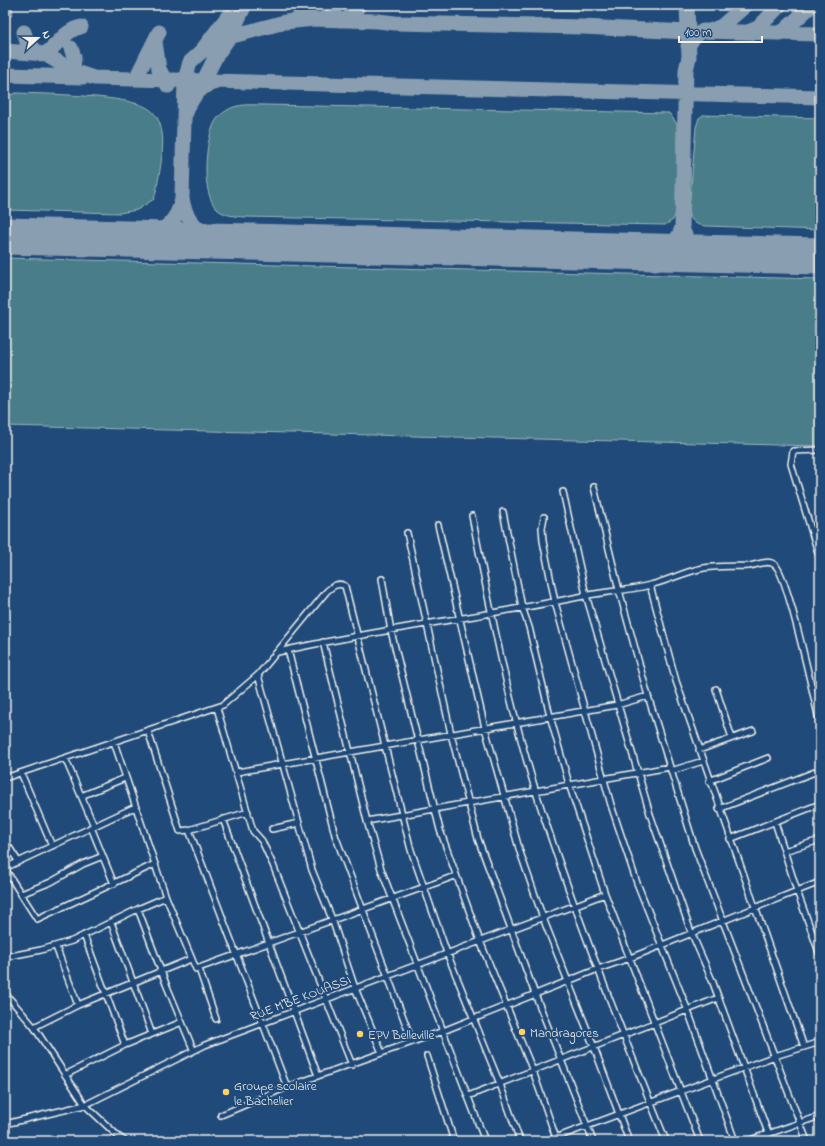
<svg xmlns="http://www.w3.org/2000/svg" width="825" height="1146" viewBox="0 0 825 1146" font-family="'Indie Flower',sans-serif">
	<rect width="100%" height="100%" fill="#1f4a7a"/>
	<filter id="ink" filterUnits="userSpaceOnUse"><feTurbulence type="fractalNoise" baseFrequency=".025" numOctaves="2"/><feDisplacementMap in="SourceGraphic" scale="8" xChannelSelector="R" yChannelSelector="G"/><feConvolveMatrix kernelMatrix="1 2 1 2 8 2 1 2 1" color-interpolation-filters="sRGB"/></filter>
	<g filter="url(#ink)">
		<!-- green -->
		<path fill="#497d8a" stroke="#9eb7b9" d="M391 5H583V11Z
			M16 93C43 94 131 95 149 109 157 114 161 124 162 133 165 145 158 186 154 199L137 210 119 213 5 210V97Z
			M265 105 669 113 677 124V210L673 220 665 225 244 217C235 216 226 216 218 210 200 195 205 140 215 122 217 118 222 113 226 111 237 103 252 105 265 105Z
			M703 115 820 118V230L706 226C695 225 690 221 689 210L696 127 699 118Z
			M5 258 820 279V446L5 426Z"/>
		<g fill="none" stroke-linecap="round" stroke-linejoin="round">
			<!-- taxiway -->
			<path stroke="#8a9eb1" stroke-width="15" d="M296 5 303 13 312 19
				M326 5 331 13 340 20
				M5 11H6
				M345 20 354 13 359 5
				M710 31 722 26 746 5
				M24 32 27 42 38 53
				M748 32 758 28 780 5
				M780 33 785 30 812 5
				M155 41 159 69 168 86
				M688 46 694 37 703 31 820 34
				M71 48 74 57 73 71
				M5 51 45 54 73 71 94 78 820 97
				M200 53 211 45 225 38 285 22 314 19 378 21 395 23 582 27 689 32
				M45 54C58 45 65 30 81 27
				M5 75 83 77
				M136 78 159 32
				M204 80 216 56 230 36 245 5
				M186 113C191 98 201 85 217 82
				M182 199C186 223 201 233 222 241
				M682 227C686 242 692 246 705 253
				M142 239C163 231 177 223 182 199L185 80 190 62 200 53 228 16
				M660 252C671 245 679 240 682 227L686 70 689 57 687 5"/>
			<!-- runway -->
			<path stroke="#8a9eb1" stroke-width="37" d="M5 236 820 256"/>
			<defs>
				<path id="minor" d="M820 450 793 451 791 464 820 559
					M594 487 619 590 648 696 695 848 807 1141
					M563 492 586 595 650 814 691 932 712 980 771 1141
					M503 512 522 607 529 627 550 716 569 784 605 894 700 1141
					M472 516C492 618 512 722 545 820 581 929 623 1035 666 1141
					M544 517 542 528 543 541 555 602 611 805 637 883 688 1011 735 1141
					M438 525 485 728 520 852 543 918 594 1047 629 1141
					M407 533 451 734 478 839 535 994 593 1141
					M382 579 391 631 440 830 480 941 533 1071 557 1141
					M650 585 676 681 804 1047
					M323 642 367 821 381 869 485 1141
					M288 650 335 835 412 1041
					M278 652C379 629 482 617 584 596 606 591 629 591 650 585 667 581 682 573 699 569 716 565 732 567 749 566 757 565 768 559 775 565 788 575 814 699 820 724
					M258 675 312 870 332 919 355 988 382 1053
					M716 689 732 738
					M217 708 253 831 262 841 273 865 352 1065
					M148 731 180 831 189 830 248 812
					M114 742 166 897 196 969 455 876
					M699 750 753 731
					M65 758 94 826
					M671 771 703 761
					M237 772 617 705 648 696
					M21 773 52 846
					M5 778 223 705 258 675 327 591C333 586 338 582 345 586L411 850 447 953 500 1084 520 1141
					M709 781 768 758
					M81 796 125 778
					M719 809 820 770
					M223 819 318 1076
					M367 821 670 767
					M91 827 114 884
					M272 829 299 823
					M189 830 287 1087
					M730 839 820 804
					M5 841 18 861
					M784 851 820 840
					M5 868 135 807
					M5 869 37 919 155 864
					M820 882 797 891 820 955
					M21 894 51 882 83 864 103 856
					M138 909 166 984 193 1049
					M111 922 152 1034
					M84 935 125 1045
					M56 947 78 1005
					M5 957 41 950 72 941 138 909 166 897
					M199 969 216 1019
					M5 993 34 1027 85 1105 119 1137 125 1141
					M34 1027 78 1005 191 959
					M427 1056 454 1141
					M65 1075 125 1045 182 1022
					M468 1096 718 998
					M221 1115 287 1087 443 1031 598 969 630 958 797 891 775 822
					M5 1124 85 1105 205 1045 605 894
					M547 1141 775 1056 820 1042
					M747 1141 820 1116"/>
			</defs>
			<!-- minor casing -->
			<use href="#minor" stroke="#f4f1e8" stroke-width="8"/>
			<!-- minor -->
			<use href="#minor" stroke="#1f4a7a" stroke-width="5"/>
		</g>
	</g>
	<!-- markers -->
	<g fill="#ffd166" stroke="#1f4a7a" stroke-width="1.5">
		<circle cx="522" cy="1032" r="4"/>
		<circle cx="360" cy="1034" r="4"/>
		<circle cx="226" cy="1092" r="4"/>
	</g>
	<g text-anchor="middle" stroke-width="4" stroke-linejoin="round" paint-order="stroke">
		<!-- street labels -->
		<g font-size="13" fill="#f4f1e8" stroke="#1f4a7a">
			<text transform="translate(300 997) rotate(-21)" y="5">RUE M'BE KOUASSI</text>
		</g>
		<!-- poi labels -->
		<g font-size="13" fill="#f4f1e8" stroke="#1f4a7a" text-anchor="start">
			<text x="530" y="1037">Mandragores</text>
			<text x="368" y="1039">EPV Belleville</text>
			<text x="234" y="1090">Groupe scolaire<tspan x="234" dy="15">le Bachelier</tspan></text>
		</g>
	</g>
	<!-- margin -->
	<rect width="825" height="1146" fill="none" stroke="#1f4a7a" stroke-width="20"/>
	<rect x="10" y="10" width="805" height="1126" fill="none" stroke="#f4f1e8" stroke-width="1.5" filter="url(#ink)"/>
	<!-- north arrow -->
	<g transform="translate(38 38) rotate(69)" stroke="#1f4a7a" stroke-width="3" paint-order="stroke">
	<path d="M0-3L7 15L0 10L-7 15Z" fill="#f4f1e8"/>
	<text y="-6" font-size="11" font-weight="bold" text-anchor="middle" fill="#f4f1e8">N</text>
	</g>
	<!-- scale -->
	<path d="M679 36v6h83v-6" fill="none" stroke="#f4f1e8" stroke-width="2"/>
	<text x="685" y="36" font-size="12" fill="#f4f1e8" stroke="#1f4a7a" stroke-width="3" paint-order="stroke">100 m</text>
</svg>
